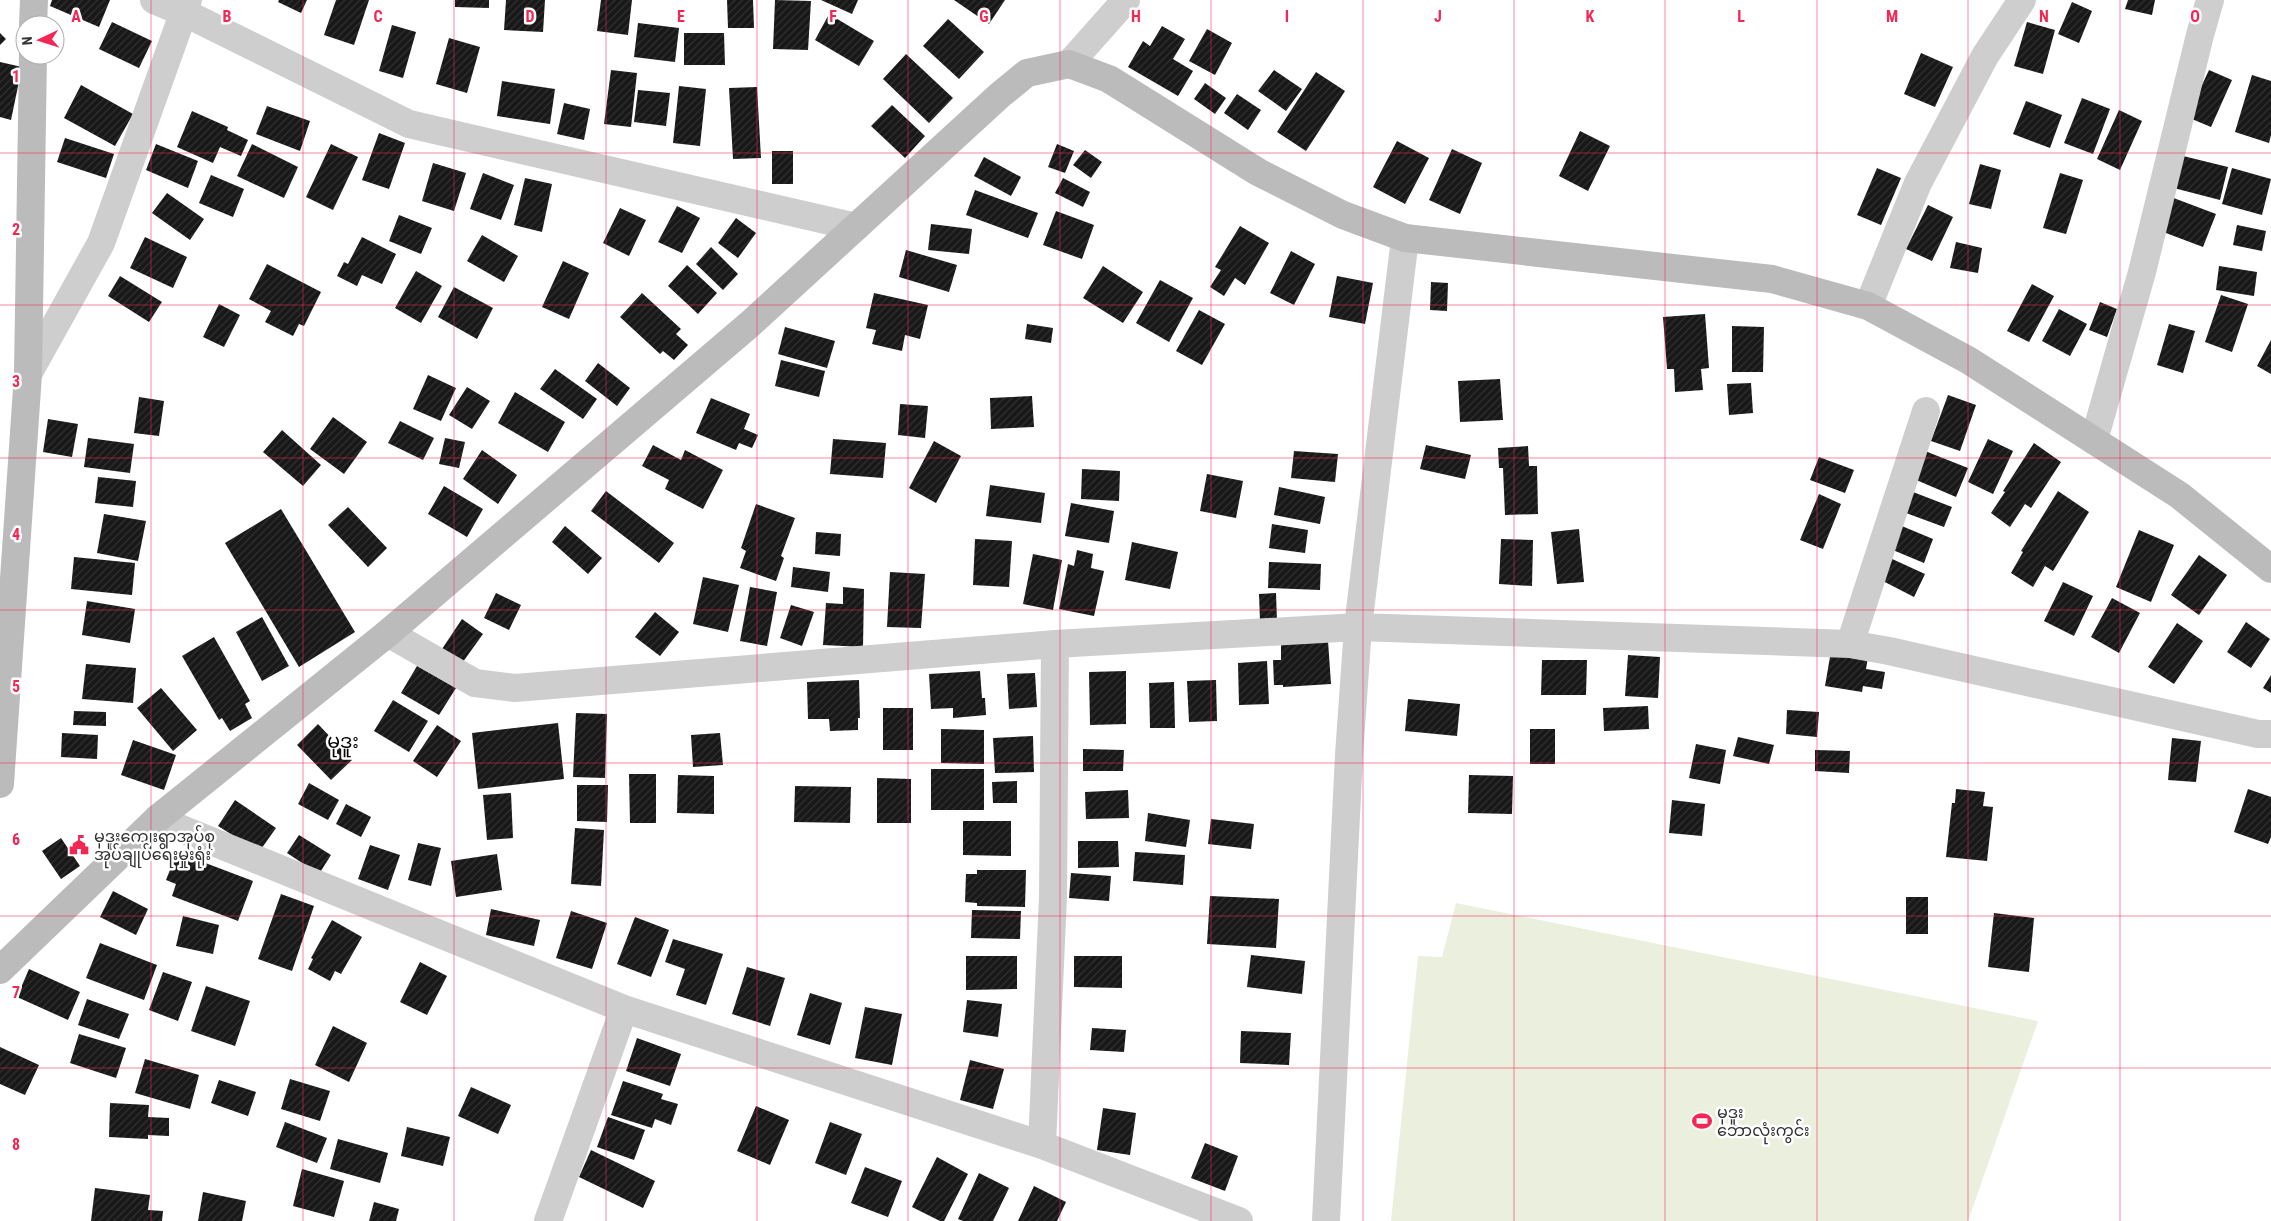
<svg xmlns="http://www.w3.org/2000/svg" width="2271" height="1221" viewBox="0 0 2271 1221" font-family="'Roboto Condensed','Noto Sans Myanmar',sans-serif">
	<defs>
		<pattern id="building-hatch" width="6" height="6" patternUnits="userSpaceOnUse" patternTransform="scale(1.25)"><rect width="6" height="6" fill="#181818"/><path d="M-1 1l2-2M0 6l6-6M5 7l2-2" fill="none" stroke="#313131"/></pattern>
	</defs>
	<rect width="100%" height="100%" fill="#fff"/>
	<!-- grass -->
	<path fill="#eaefde" d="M1456 903 2038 1021 1968 1221H1391L1418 956 1442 957Z"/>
	<!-- building -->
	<path fill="url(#building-hatch)" d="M52 0H110L99 27 50 6Z
		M279 0H307L301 13 278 2Z
		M336 0H369L354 45 324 35Z
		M455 0H489V8L455 7Z
		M506 0H545L543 32 504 30Z
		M601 0H632L628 35 597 31Z
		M727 0H753L754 28H728Z
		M775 0 811 1 808 50 773 49Z
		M821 0H858L852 14Z
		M954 0H1005L989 24Z
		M2128 0H2155L2152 15 2125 9Z
		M2072 2 2092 11 2079 43 2058 34Z
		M829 14 874 41 859 66 815 40Z
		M948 19 984 52 959 79 923 46Z
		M112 22 152 41 139 68 99 49Z
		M2027 22 2055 30 2043 74 2014 66Z
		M638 23 679 28 675 62 634 57Z
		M392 25 416 32 403 78 379 71Z
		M1162 26 1185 39 1173 59 1193 71 1178 96 1128 67 1143 41 1150 46Z
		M1207 29 1232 43 1215 75 1189 61Z
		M0 33 6 39 0 45Z
		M684 33H724L725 65H684Z
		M449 38 480 47 467 93 436 84Z
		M1921 53 1953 67 1935 107 1904 94Z
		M906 54 953 98 929 123 883 79Z
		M0 62 22 67 11 120 0 117Z
		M611 70 637 73 631 127 604 124Z
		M1274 70 1302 89 1286 111 1258 91Z
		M2209 70 2232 80 2211 127 2187 117Z
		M1316 72 1345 91 1306 151 1277 132Z
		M2252 75 2271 81V135L2269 143 2235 132Z
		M502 81 555 89 550 124 497 116Z
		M1205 83 1226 98 1215 114 1194 99Z
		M81 85 133 114 115 146 64 118Z
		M679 86 706 89 700 146 673 143Z
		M757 87 761 158 733 159 729 88Z
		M638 90 670 93 666 126 634 122Z
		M1237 94 1261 110 1248 130 1224 113Z
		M2082 98 2110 109 2093 154 2064 143Z
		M2026 101 2062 115 2050 148 2013 134Z
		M564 103 590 109 584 140 557 134Z
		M892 105 925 136 905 158 871 126Z
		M267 106 310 121 300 151 256 134Z
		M2119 110 2142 121 2120 170 2097 159Z
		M192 111 228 127 227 130 248 140 241 156 220 147 213 163 177 147Z
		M1580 131 1610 146 1588 191 1559 176Z
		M379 133 405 143 389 189 362 180Z
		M65 138 114 154 106 178 57 162Z
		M1397 141 1429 158 1405 204 1373 187Z
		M156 144 198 161 188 188 146 170Z
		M252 144 298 167 284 198 237 176Z
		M331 144 358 157 333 210 306 197Z
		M1057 144 1074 151 1065 173 1048 167Z
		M1452 149 1482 163 1460 214 1429 200Z
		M1085 150 1102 162 1091 178 1073 165Z
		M772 151H793V184H772Z
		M2175 154 2228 167 2220 200 2166 186Z
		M984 157 1021 177 1011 196 974 176Z
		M433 163 466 173 454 211 422 201Z
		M1980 164 2001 170 1991 209 1969 204Z
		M1877 168 1901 178 1881 225 1857 215Z
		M2232 168 2271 179 2262 215 2222 204Z
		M483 173 514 185 501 220 470 209Z
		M2060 173 2083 180 2066 234 2043 228Z
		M211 175 244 189 233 217 199 203Z
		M525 178 552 184 542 232 514 225Z
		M1063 178 1090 192 1083 207 1055 193Z
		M975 190 1038 213 1028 238 966 215Z
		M167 193 204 219 190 240 152 213Z
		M2171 197 2216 214 2203 247 2158 230Z
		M1928 205 1953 217 1932 261 1906 249Z
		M677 206 700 218 682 253 658 242Z
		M620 208 646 220 629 256 603 243Z
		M1056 211 1094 225 1082 259 1043 245Z
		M399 215 432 228 421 254 389 241Z
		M736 218 756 233 738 258 718 243Z
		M931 224 972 229 969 254 928 250Z
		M2237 225 2266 231 2262 251 2233 245Z
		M1240 226 1269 243 1245 285 1235 278 1224 296 1210 287 1221 270 1215 267Z
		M482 235 518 256 504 282 467 261Z
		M145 237 187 257 173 288 130 268Z
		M362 237 396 254 382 284 362 275 357 286 337 276 344 262 348 264Z
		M1956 242 1982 248 1978 273 1950 268Z
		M711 247 738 274 723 290 696 264Z
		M906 250 957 265 949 292 899 277Z
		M1291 251 1315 264 1294 305 1270 293Z
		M563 261 589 273 569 319 542 307Z
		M267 264 321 292 304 326 299 324 293 336 265 322 271 311 249 299Z
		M687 265 717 293 698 314 668 286Z
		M1103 266 1143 292 1123 323 1083 298Z
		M2219 266 2257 272 2254 296 2216 290Z
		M416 271 442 286 421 323 395 308Z
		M120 276 162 302 149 322 108 296Z
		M1337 276 1373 283 1365 324 1329 317Z
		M1160 280 1193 298 1169 342 1136 323Z
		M1431 282 1448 283 1447 311 1430 310Z
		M2032 284 2054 296 2029 342 2007 331Z
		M454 287 493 308 477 339 438 317Z
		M642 293 681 329 676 334 688 345 674 360 663 351 660 354 620 317Z
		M874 293 928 305 920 339 905 335 902 351 872 344 876 330 866 328Z
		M2221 295 2248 304 2232 352 2205 342Z
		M2100 302 2117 309 2107 337 2089 330Z
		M219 304 240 315 224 347 203 337Z
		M2059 309 2087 324 2070 356 2042 341Z
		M1199 310 1225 324 1202 365 1176 351Z
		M1705 314 1709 368 1701 369 1703 390 1675 392 1674 369H1667L1663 317Z
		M1027 324 1053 328 1051 343 1025 339Z
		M2169 324 2195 331 2183 373 2157 365Z
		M1732 326 1764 327 1763 372H1732Z
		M785 327 835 341 827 368 778 354Z
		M2271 340V374L2257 366Z
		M781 360 825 371 819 397 775 386Z
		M598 363 630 388 617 406 585 381Z
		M555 369 597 399 583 419 540 389Z
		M428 375 456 388 441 421 413 409Z
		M1500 379 1503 420 1460 422 1458 381Z
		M1751 383 1753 413 1729 415 1727 384Z
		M467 387 490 401 472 429 449 415Z
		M515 392 565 422 548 452 498 423Z
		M1948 395 1976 405 1960 451 1931 441Z
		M1032 396 1034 427 991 429 990 398Z
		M139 397 164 401 159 436 134 433Z
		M711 398 750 414 744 429 758 435 752 448 739 443 736 450 696 433Z
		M900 404 928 406 925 438 898 435Z
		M333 417 367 442 344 474 310 449Z
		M48 419 78 424 72 457 43 452Z
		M400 421 434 438 423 460 388 443Z
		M282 430 321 465 303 486 263 452Z
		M88 438 134 444 130 473 84 467Z
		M445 438 465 442 459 468 439 464Z
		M833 439 886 443 883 478 830 474Z
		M1988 439 2013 451 1993 494 1968 482Z
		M934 441 961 456 936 503 909 488Z
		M2034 443 2061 462 2031 508 2025 504 2010 527 1991 513 2005 492 2003 491Z
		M653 445 681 460 685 450 723 470 703 509 665 489 669 480 642 466Z
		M1426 445 1471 455 1465 479 1420 469Z
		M1528 446 1529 466H1537L1538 514 1505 515 1503 468H1499L1498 448Z
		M482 450 517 475 498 504 463 479Z
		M1294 451 1338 454 1335 482 1291 478Z
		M1925 451 1968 468 1956 497 1914 479Z
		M1819 457 1854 470 1845 493 1810 480Z
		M1082 469 1120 471 1119 501 1081 499Z
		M1207 474 1243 481 1236 518 1200 511Z
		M98 477 136 481 133 507 95 503Z
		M990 485 1045 493 1041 523 986 516Z
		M444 486 483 509 467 537 428 514Z
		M1279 487 1325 497 1320 524 1274 515Z
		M606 491 674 543 659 563 591 511Z
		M2058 491 2089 512 2053 571 2045 566 2033 587 2011 573 2023 552 2021 551Z
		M1913 492 1952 507 1944 527 1906 513Z
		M1819 494 1841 504 1823 549 1800 540Z
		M1071 503 1114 511 1109 543 1065 536Z
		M756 504 795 518 781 556 784 558 776 581 740 568 746 551 741 548Z
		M348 507 387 548 368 567 328 525Z
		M281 509 355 632 299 667 225 543Z
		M104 514 146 521 138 561 97 553Z
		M1272 524 1308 530 1305 553 1269 548Z
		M1897 524 1933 539 1924 563 1888 548Z
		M565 526 602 558 588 574 552 542Z
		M1579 529 1584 582 1557 584 1551 532Z
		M2139 530 2174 545 2151 602 2116 587Z
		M816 532 841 534 840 556 815 554Z
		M975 539 1012 541 1009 587 973 585Z
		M1501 539 1533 540 1532 586 1499 584Z
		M1132 542 1178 552 1170 589 1125 580Z
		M1077 550 1093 554 1091 568 1104 571 1094 616 1059 609 1068 564 1074 566Z
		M1033 554 1062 560 1053 610 1023 604Z
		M2199 555 2227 575 2199 615 2171 595Z
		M74 557 135 563 132 595 71 589Z
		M1890 558 1925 574 1914 597 1879 579Z
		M1269 562 1321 564 1320 590 1268 588Z
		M793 567 830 572 828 592 791 587Z
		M890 572 925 574 921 628 887 627Z
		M703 577 739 585 728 632 693 624Z
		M2063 582 2093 596 2074 636 2044 621Z
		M750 587 777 592 767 646 740 641Z
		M843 587 864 589 863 647 823 645 826 603 843 604Z
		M496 593 521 605 509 630 484 618Z
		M1276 593 1277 621 1260 622 1259 594Z
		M2112 598 2140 613 2119 653 2091 637Z
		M87 601 135 609 130 643 82 635Z
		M791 605 814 612 802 646 780 638Z
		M655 612 679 632 660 656 635 637Z
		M262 617 289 666 262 681 236 632Z
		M462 619 483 634 460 666 440 652Z
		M2246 622 2270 639 2251 668 2227 652Z
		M2177 623 2203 641 2174 684 2148 667Z
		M214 637 250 701 245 704 252 718 230 731 222 718 219 720 182 656Z
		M1328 641 1331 684 1283 687V685H1274L1273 660H1281V644Z
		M1831 651 1868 657 1866 669 1885 672 1882 689 1863 686 1862 692 1825 686Z
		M1628 655 1660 657 1658 698 1625 696Z
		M1542 660H1587L1586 695H1541Z
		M1267 661 1269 704 1239 705 1238 663Z
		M86 664 136 668 133 703 82 699Z
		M417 666 456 688 439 715 401 693Z
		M980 671 982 698H985L986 715 953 718V708L931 709 929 674Z
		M1126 671V724L1090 725 1089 672Z
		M1035 673 1037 707 1009 709 1007 674Z
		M2271 675V693L2263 688Z
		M859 680 860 718H858V730L830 731 829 719H808L807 682Z
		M1216 680 1217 721 1189 722 1187 681Z
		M1174 682 1175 728H1150L1149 683Z
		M161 688 197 730 173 751 137 708Z
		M1408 699 1460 704 1457 736 1405 731Z
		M393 700 428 721 409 752 374 731Z
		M1648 706 1649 729 1604 731 1603 708Z
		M883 708H913V750H883Z
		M1787 710 1819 712 1817 737 1786 734Z
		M74 711 106 712V726L73 725Z
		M576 713 607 714 605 778 573 777Z
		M558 723 564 779 478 789 472 733Z
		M318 724 352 760 331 780 297 745Z
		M437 725 461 741 437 777 413 761Z
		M941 729 984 730V764L941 763Z
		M1530 729H1555V764H1530Z
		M62 733 98 735 97 759 61 757Z
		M720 733 723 765 693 767 691 735Z
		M1033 736 1034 772 995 773 993 738Z
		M1738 737 1774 745 1769 764 1733 756Z
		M2172 738 2201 741 2196 782 2168 780Z
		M133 740 176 755 164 790 121 775Z
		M1696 744 1726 750 1720 784 1689 778Z
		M1083 749 1124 750 1123 771H1083Z
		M1815 750 1850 751 1849 773 1815 771Z
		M931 769H984V810H931Z
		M629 774H656V823H630Z
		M678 775 714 776V814L677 813Z
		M1469 775 1513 776 1512 814 1468 813Z
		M877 778 911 779V823H877Z
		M1017 781V803H993L992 782Z
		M309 783 339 800 328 820 298 804Z
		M577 785H608L607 822 577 821Z
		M795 786 851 787 850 823 794 822Z
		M1956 789 1985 792 1983 806 1993 807 1987 861 1946 857 1952 803H1955Z
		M2248 789 2271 797V837L2268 844 2234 832Z
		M1128 790 1129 818 1086 819 1085 792Z
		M511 793 513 838 487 840 483 795Z
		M235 800 276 828 259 852 218 826Z
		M1672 800 1705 804 1702 836 1669 833Z
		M346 804 371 817 361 837 336 824Z
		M1148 813 1190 820 1186 847 1145 841Z
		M1211 819 1254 824 1251 849 1208 844Z
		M963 821H1011V856L963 855Z
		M575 828 604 830 601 886 571 884Z
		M299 835 331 855 319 874 287 853Z
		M61 838 80 866 61 879 42 851Z
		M1078 841H1118L1119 867 1078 868Z
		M418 843 441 848 431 886 408 880Z
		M370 845 400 855 388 890 358 879Z
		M1135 852 1185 855 1183 885 1133 881Z
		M497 854 502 890 456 897 451 861Z
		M187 856 253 881 238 921 172 896 176 884 166 880 175 857 185 861Z
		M977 870H1026L1025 907 977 906V903L965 902 966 874H977Z
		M1071 873 1111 876 1109 901 1069 898Z
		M113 891 148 909 136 935 100 917Z
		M281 894 314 906 292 971 258 959Z
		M1210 896 1279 899 1276 948 1207 944Z
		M1906 897H1928V934H1906Z
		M491 909 540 920 534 946 486 935Z
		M972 910 1021 911 1020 939 971 938Z
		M571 911 607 923 592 969 556 958Z
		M1994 913 2034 918 2029 972 1988 967Z
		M183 916 219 925 213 954 176 946Z
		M635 917 669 930 651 977 617 964Z
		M332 920 362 937 341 974 335 971 330 981 308 969 313 959 311 958Z
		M673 939 723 954 706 1005 676 995 685 969 665 962Z
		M100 943 157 965 144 1000 86 978Z
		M1251 955 1305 961 1302 994 1247 987Z
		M966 956H1017V989L966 990Z
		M1074 956H1122V988L1074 987Z
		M420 962 447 976 427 1015 400 1002Z
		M747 967 785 978 770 1026 732 1014Z
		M29 969 80 992 68 1020 17 997Z
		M163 972 192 982 178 1021 149 1010Z
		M206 986 250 1001 235 1046 191 1031Z
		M810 993 842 1003 830 1045 797 1035Z
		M87 999 129 1014 119 1039 78 1025Z
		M967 1000 1002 1004 998 1037 963 1032Z
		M865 1007 902 1014 892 1065 855 1058Z
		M333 1026 367 1043 349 1082 315 1065Z
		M1092 1028 1126 1030 1124 1052 1090 1050Z
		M1241 1031 1291 1033 1289 1065 1240 1063Z
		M79 1034 126 1048 116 1078 70 1063Z
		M637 1038 681 1054 670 1086 626 1071Z
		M0 1047 39 1065 25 1095 0 1084Z
		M145 1059 199 1075 190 1109 135 1093Z
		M970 1060 1004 1069 993 1109 960 1100Z
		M290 1079 330 1091 320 1121 281 1109Z
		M219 1080 256 1092 248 1116 211 1103Z
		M623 1081 663 1094 661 1099 678 1104 671 1125 655 1119 652 1128 611 1115Z
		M471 1087 511 1105 498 1134 458 1116Z
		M110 1103 149 1105 148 1117 169 1118V1136L148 1135V1139L109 1137Z
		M756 1106 789 1120 770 1165 737 1151Z
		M1103 1108 1136 1113 1130 1155 1097 1150Z
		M608 1117 645 1130 634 1160 597 1147Z
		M285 1122 327 1138 317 1163 276 1147Z
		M830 1122 862 1134 846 1175 815 1163Z
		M407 1127 450 1137 443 1166 401 1156Z
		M338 1139 388 1153 380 1183 330 1169Z
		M1205 1143 1238 1156 1225 1191 1191 1178Z
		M591 1150 655 1181 643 1208 579 1177Z
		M937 1157 968 1174 944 1221H940L912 1207Z
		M865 1167 902 1181 888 1217 851 1203Z
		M302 1169 344 1181 334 1217 293 1206Z
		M979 1173 1009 1188 993 1221H963L958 1219Z
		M1034 1186 1066 1202 1057 1221H1018Z
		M95 1188 150 1195 148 1210 163 1211 162 1221H91Z
		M203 1192 246 1201 242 1221H198Z
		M374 1202 399 1209 396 1221H369Z"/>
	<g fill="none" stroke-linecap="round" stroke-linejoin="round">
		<!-- street -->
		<path stroke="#cecece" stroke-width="28" d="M154 0 185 13 409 124 856 227
			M1069 64 1126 0
			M1868 306 1918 183 1985 56 2022 0
			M28 374 101 243 188 0
			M2094 440 2142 272 2200 35 2210 0
			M388 633 475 683 515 688 1055 644 1358 627 1850 644 1889 651 2258 734H2271
			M1850 644 1926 411
			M157 819 624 1009 1042 1145 1239 1221
			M1042 1145 1053 897 1055 644
			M548 1221 624 1009
			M1326 1221 1349 755 1358 627 1405 238"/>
		<!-- secondary -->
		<path stroke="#bbb" stroke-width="28" d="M33 25 34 0
			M0 784 28 374 33 55
			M0 970 157 819 388 633 750 324 1000 95 1027 73 1069 64 1109 79 1258 172 1343 215 1405 238 1772 279 1868 306 1968 360 2179 495 2271 569"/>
	</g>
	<!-- grid -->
	<path fill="none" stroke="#f42754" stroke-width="1" stroke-opacity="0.55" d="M151 0V1221M303 0V1221M454 0V1221M606 0V1221M757 0V1221M908 0V1221M1060 0V1221M1211 0V1221M1363 0V1221M1514 0V1221M1665 0V1221M1817 0V1221M1968 0V1221M2120 0V1221M0 153H2271M0 305H2271M0 458H2271M0 610H2271M0 763H2271M0 916H2271M0 1068H2271"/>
	<!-- icons -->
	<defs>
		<symbol id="civic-bare" viewBox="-9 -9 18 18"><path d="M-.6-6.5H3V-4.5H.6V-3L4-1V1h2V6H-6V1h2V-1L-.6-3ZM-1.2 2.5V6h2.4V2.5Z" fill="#f42754" stroke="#fff" stroke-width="2.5" paint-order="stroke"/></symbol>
		<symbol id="stadium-bare" viewBox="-9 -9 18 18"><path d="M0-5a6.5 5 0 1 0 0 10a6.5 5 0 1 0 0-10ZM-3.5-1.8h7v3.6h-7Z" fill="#f42754" stroke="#fff" stroke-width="2.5" paint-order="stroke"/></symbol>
	</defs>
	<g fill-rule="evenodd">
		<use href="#civic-bare" x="65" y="831" width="28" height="28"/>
		<use href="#stadium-bare" x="1688" y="1107" width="28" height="28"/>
	</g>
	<g text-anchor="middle" stroke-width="5" stroke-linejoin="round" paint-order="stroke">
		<!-- poi labels -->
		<g font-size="16" fill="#313131" stroke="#fff" text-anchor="start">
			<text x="94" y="842">မုဒူးကျေးရွာအုပ်စု<tspan x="94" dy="18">အုပ်ချုပ်ရေးမှုးရုံး</tspan></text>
			<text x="1717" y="1118">မုဒူး<tspan x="1717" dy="18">ဘောလုံးကွင်း</tspan></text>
		</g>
		<!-- quarter labels -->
		<g font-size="19" fill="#000" stroke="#fff">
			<text x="343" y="748">မုဒူး</text>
		</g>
	</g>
	<g font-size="16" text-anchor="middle" font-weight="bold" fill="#f42754" stroke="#fff" stroke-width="5" stroke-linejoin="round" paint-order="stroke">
		<text x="76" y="22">A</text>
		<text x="227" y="22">B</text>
		<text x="378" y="22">C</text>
		<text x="530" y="22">D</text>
		<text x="681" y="22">E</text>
		<text x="833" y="22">F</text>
		<text x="984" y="22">G</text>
		<text x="1136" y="22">H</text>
		<text x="1287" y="22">I</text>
		<text x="1438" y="22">J</text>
		<text x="1590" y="22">K</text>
		<text x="1741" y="22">L</text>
		<text x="1892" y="22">M</text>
		<text x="2044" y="22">N</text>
		<text x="2195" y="22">O</text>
		<text x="16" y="82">1</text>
		<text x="16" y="235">2</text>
		<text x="16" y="387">3</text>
		<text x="16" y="540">4</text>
		<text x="16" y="692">5</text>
		<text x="16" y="845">6</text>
		<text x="16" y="998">7</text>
		<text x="16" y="1150">8</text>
	</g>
	<!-- north arrow -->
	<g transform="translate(40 40) rotate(266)"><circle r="24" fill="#ffffff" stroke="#adadad"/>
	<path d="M0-4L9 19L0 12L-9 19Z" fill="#f42754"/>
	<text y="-8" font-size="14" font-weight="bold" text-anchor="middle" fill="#313131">N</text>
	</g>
</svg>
